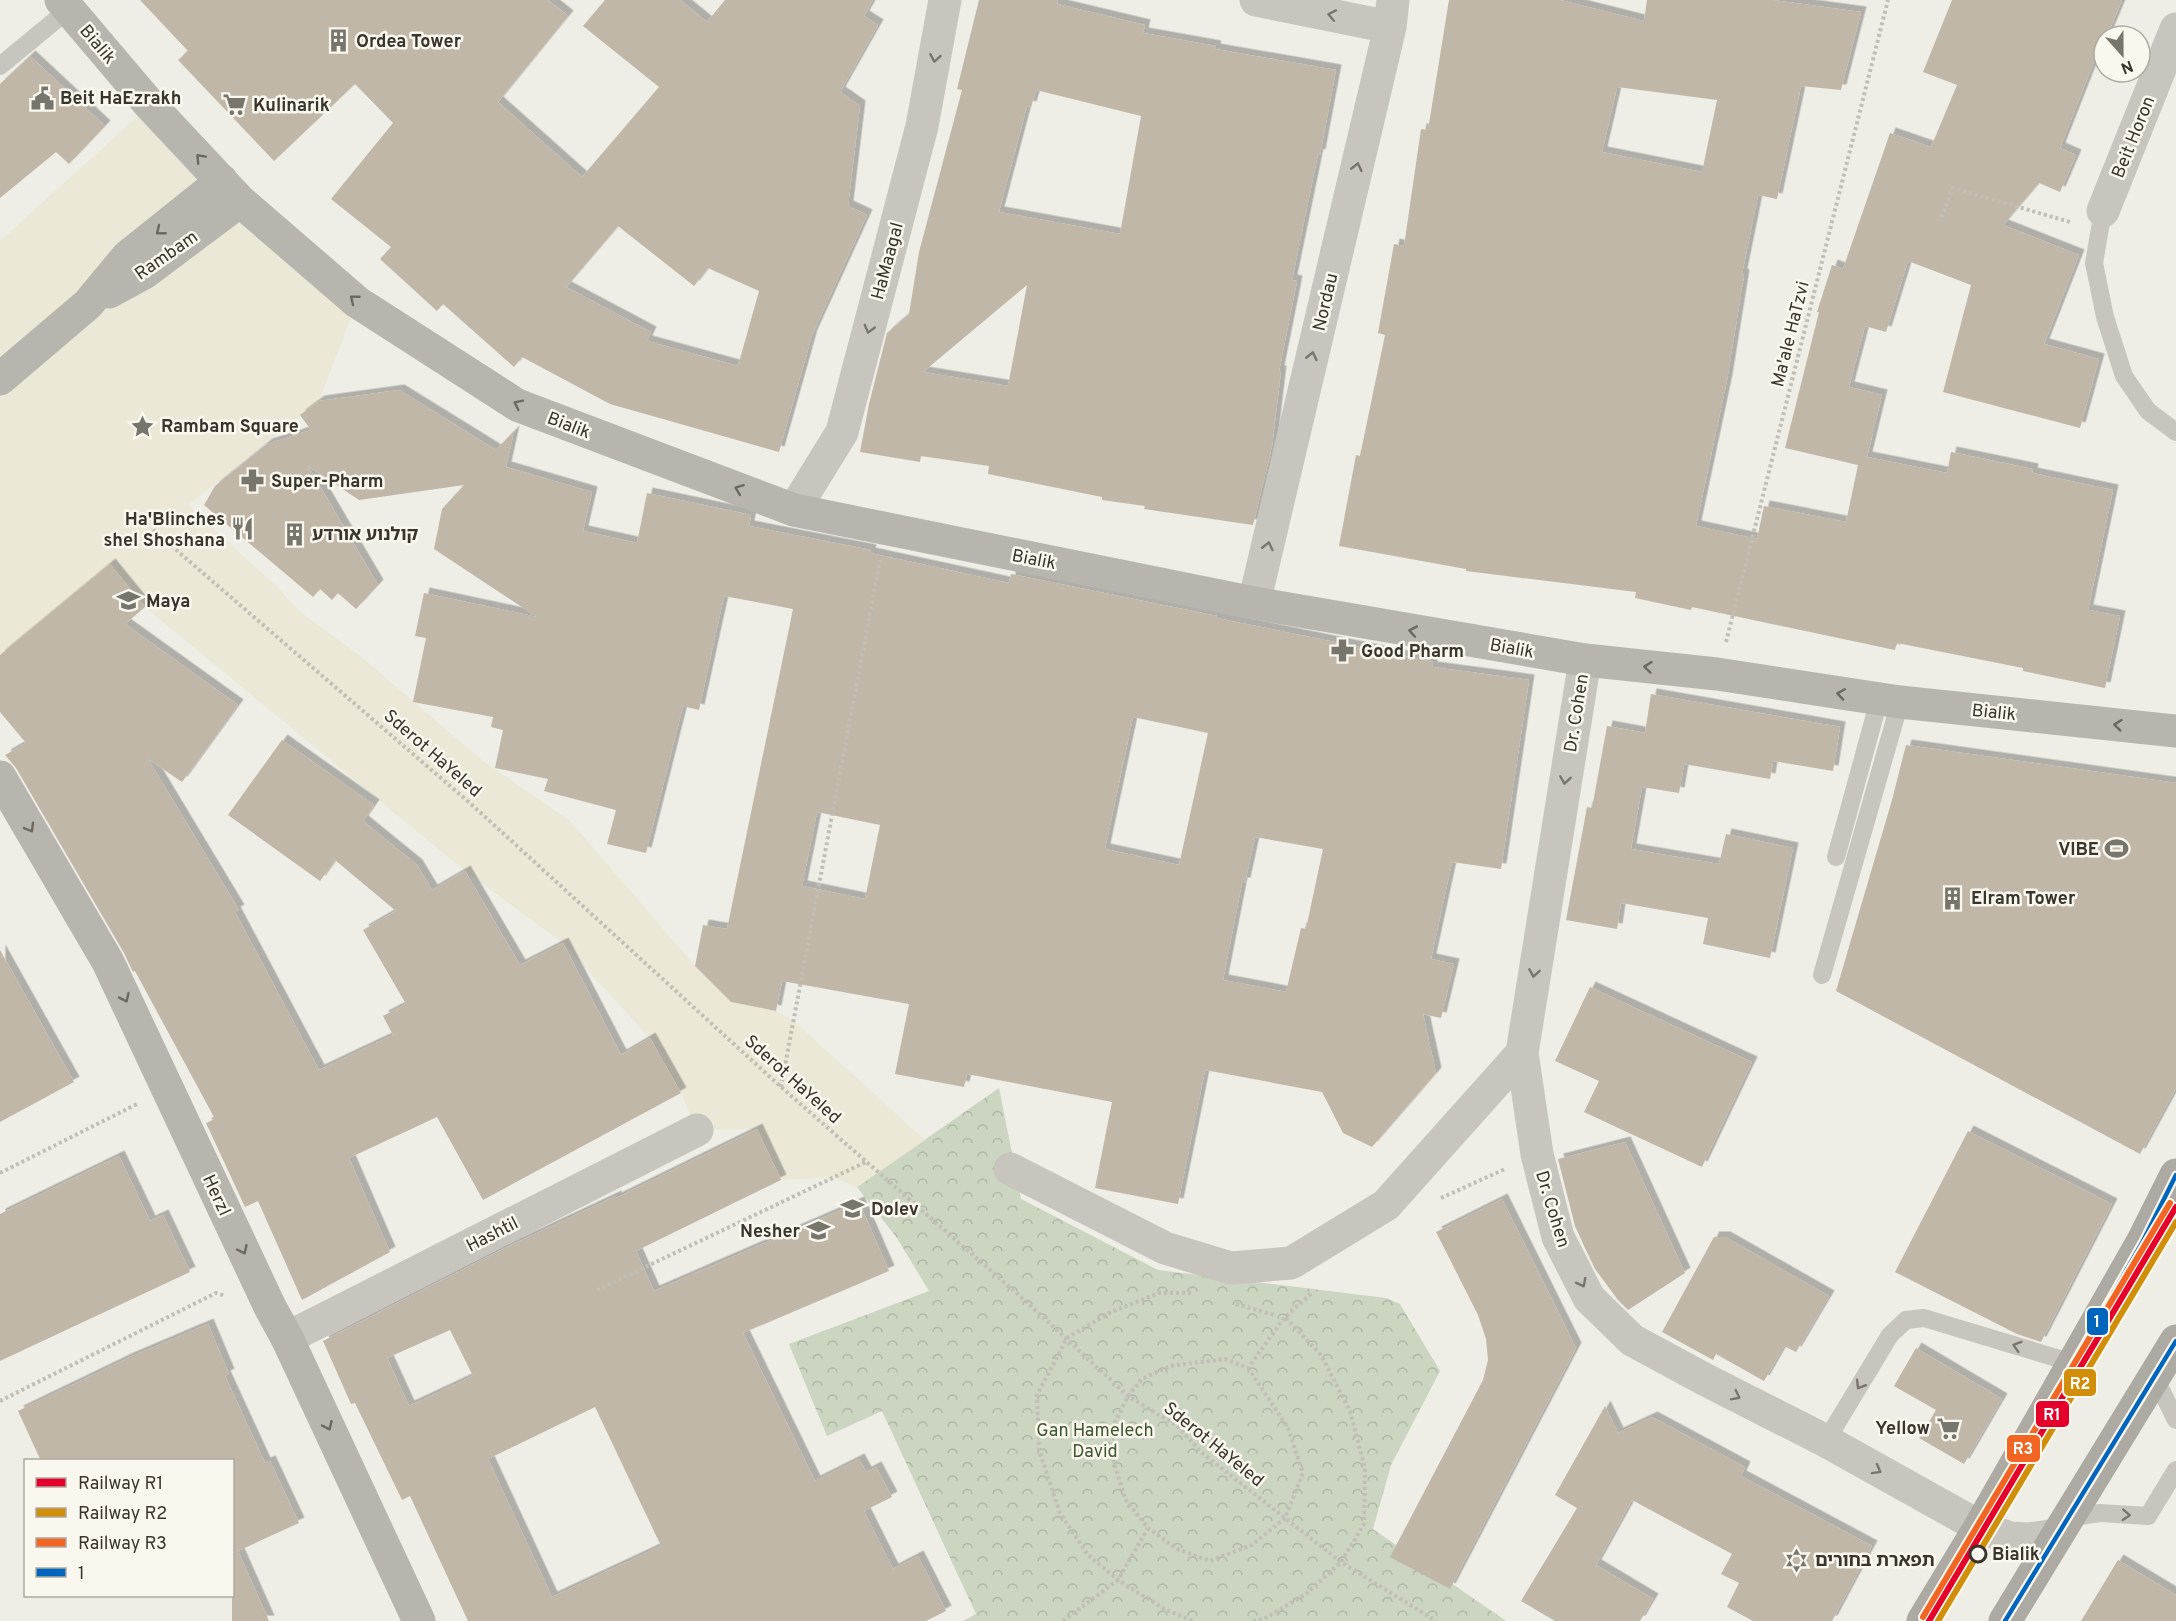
<svg xmlns="http://www.w3.org/2000/svg" width="2176" height="1621" viewBox="0 0 2176 1621" font-family="Overpass,'Noto Sans Hebrew',sans-serif">
	<defs>
		<pattern id="forest-crowns" width="20" height="18" patternUnits="userSpaceOnUse" patternTransform="scale(1.5)"><rect width="20" height="18" fill="#cbd5c1"/><path d="M2 6a3 3 0 1 1 6 0M12 15a3 3 0 1 1 6 0" fill="none" stroke="#afb7a6"/></pattern>
		<filter id="shadow"><feDropShadow dx="5.5" dy="-5.5" stdDeviation="0" flood-color="#0004"/></filter>
	</defs>
	<rect width="100%" height="100%" fill="#eeede6"/>
	<!-- forest -->
	<path fill="url(#forest-crowns)" d="M999 1088 1021 1199 1158 1270 1386 1298 1400 1304 1440 1371 1391 1465 1373 1529 1506 1621H963L976 1614 882 1411 827 1436 789 1344 929 1291 897 1238 857 1187Z"/>
	<!-- plaza -->
	<path fill="#ebe8d7" d="M150 105 240 201 357 302 319 401 188 505 279 589 299 611 359 655 483 761 570 821 695 966 731 1002 776 1011 794 1021 925 1140 857 1187 833 1177 781 1180 757 1129 697 1130 681 1093 650 1038 563 943 465 871 145 607 110 565 0 655V241Z"/>
	<!-- building -->
	<path fill="#c0b7a9" fill-rule="evenodd" filter="url(#shadow)" d="M140 0H548L568 16 498 102 582 177 659 87 583 26 605 0H680L707 22 725 0H873L864 16 878 25 840 92 860 106 848 206 867 215 812 335 779 452 610 404 522 357 514 367 443 304 437 311 380 259 391 247 331 199 393 123 355 84 274 161 178 60 188 51ZM618 226 694 286 708 268 759 291 738 366 647 341 651 332 566 287Z
		M979 0H1058L1057 4 1145 25 1143 33 1216 46 1215 49 1336 70 1320 155 1318 154 1292 280 1297 281 1279 371H1281L1272 446 1253 525 1144 509 1145 506 1102 500V497L988 474 989 466 921 456 920 462 860 452 869 404 887 333 909 314 919 252 962 90 957 89ZM1036 90 1141 116 1120 234 999 212 1027 106 1031 107ZM1027 285 1008 386 923 372Z
		M1449 0H1560L1644 21 1647 0H1772L1861 12 1841 90 1801 86 1777 199 1758 195 1742 274 1744 275 1727 380 1696 526 1757 539 1764 506 1846 522 1858 465 1785 448 1819 312H1817L1832 265 1843 269 1890 133 1931 147 1957 85 1923 72 1952 0H2122L2107 36H2104L2060 148 2076 155 2060 192 2039 183 2003 225 2079 255 2044 344 2099 359 2080 428 1943 392 1971 285 1908 261 1886 332 1865 326 1849 387 1882 395 1867 457 1947 473 1951 452 2033 469 2032 473 2113 490 2088 610 2120 616 2105 688 2023 671V668L1897 643 1895 650 1692 607 1691 610 1635 598 1636 592 1466 571V569L1339 546 1356 455 1360 456 1385 335 1378 333 1394 244 1404 246 1421 129 1428 130ZM1617 87 1717 100 1702 172 1602 152Z
		M30 56 105 126 69 164 56 152 0 198V84Z
		M399 390 496 450 514 431 506 467 592 492 583 531 637 543 647 493 751 515 749 526 871 550 870 553 1009 583 1011 574 1217 616 1216 618 1433 662 1432 667 1529 680 1501 869 1452 862 1431 959 1454 964 1441 1018 1423 1014 1436 1073 1372 1147 1343 1133 1322 1092 1205 1070 1178 1204 1095 1188 1112 1102 967 1074 964 1087 895 1074 909 1004 782 981 776 1011 731 1002 695 966 703 925 727 929 793 609 724 596 699 710 683 706 646 853 607 844 616 810 544 791 548 779 495 768 503 730 491 727 493 717 413 702 426 638 415 636 424 593 537 617 434 549 442 509 464 485 359 500 308 466 378 585 356 609 338 593 332 600 320 589 313 597 204 505 215 486 267 444 311 430 300 415 319 401ZM1133 717 1208 733 1179 865 1105 849ZM817 812 880 825 865 899 802 886ZM1255 837 1323 849 1306 929 1301 928 1286 992 1223 980 1242 883H1245Z
		M110 564 145 607 125 624 238 705 182 782 148 759 239 910 235 912 319 1070 393 1035 383 1016 406 1004 363 930 396 911 335 860 320 881 228 815 282 740 374 805 363 821 417 865 432 890 465 871 520 965 563 943 621 1055 650 1038 681 1093 483 1200 437 1117 349 1158 390 1252 302 1300 258 1201 245 1207 206 1123 215 1119 135 971 133 972 124 953 16 768 5 755 26 743 0 712V655Z
		M1651 694 1840 727 1833 771 1773 761 1770 779 1684 764 1679 793 1642 787 1631 849 1719 864 1726 834 1793 848 1770 958 1703 944 1708 918 1621 903 1617 929 1566 920 1587 807 1592 808 1607 726 1645 733Z
		M1906 745 2176 783V1088L2140 1154 1836 991 1892 800Z
		M0 950 74 1082 0 1122Z
		M1590 987 1752 1062 1702 1167 1584 1112 1599 1081 1555 1061Z
		M757 1129 781 1180 636 1251 654 1291 859 1202 889 1271 743 1333 815 1481 859 1459 866 1472 876 1467 892 1497 864 1511 893 1569 918 1556 946 1611 926 1621H468L410 1496 402 1500 355 1403 351 1404 323 1341 505 1248 616 1196V1198ZM450 1330 473 1376 409 1406 387 1358ZM595 1407 661 1546 552 1597 488 1459Z
		M1968 1131 2112 1204 2041 1342 2017 1334 1895 1272Z
		M1625 1142 1685 1273 1628 1310 1618 1300 1595 1269 1585 1248 1575 1226 1558 1159Z
		M119 1156 150 1221 163 1215 190 1272 0 1361V1214Z
		M1502 1199 1576 1348 1450 1589 1390 1557 1483 1380 1488 1360 1486 1339 1478 1315 1436 1232Z
		M1714 1237H1725L1829 1296 1796 1352 1784 1346 1764 1381 1716 1354 1713 1360 1662 1332Z
		M208 1324 229 1374 225 1376 265 1463 270 1461 299 1523 238 1551 269 1621H232V1461H41L18 1411 128 1358Z
		M1916 1348 2002 1399 1964 1464 1919 1438 1936 1410 1894 1386Z
		M1605 1406 1618 1433 1652 1417 1745 1467 1741 1476 1872 1546 1832 1621H1753L1727 1607 1739 1583 1721 1574 1732 1554 1632 1500 1596 1565 1653 1599 1640 1621H1555L1521 1601 1577 1508 1555 1495Z
		M2118 1560 2176 1595V1621H2081Z"/>
	<g fill="none" stroke-linecap="round" stroke-linejoin="round">
		<!-- path -->
		<path stroke="#c1beb6" stroke-width="4" stroke-dasharray="3 3" stroke-linecap="butt" d="M1941 217 1953 188 2070 222
			M153 530 471 804 781 1087 1030 1305 1128 1396 1177 1426 1201 1452 1341 1562 1436 1621
			M1726 642 1888 0
			M781 1087 880 560
			M0 1173 139 1103
			M1441 1198 1505 1169
			M597 1290 866 1162
			M1191 1293H1159L1111 1312 1067 1338 1037 1395 1039 1450 1060 1513 1088 1555 1118 1580 1166 1610 1194 1621
			M1236 1304 1275 1315
			M1248 1368 1288 1428 1303 1473 1285 1518 1252 1545 1210 1561 1177 1549 1148 1528 1125 1499 1107 1438 1128 1396 1142 1379 1170 1366 1225 1359 1248 1368 1285 1317 1313 1292
			M0 1401 216 1293 226 1296
			M1063 1621 1118 1580 1148 1528
			M1253 1621 1264 1619 1306 1594 1341 1562 1364 1524 1365 1468 1350 1411 1321 1355 1285 1317"/>
		<!-- lane -->
		<path stroke="#c8c5be" stroke-width="18" d="M0 66 69 9
			M2103 211 2094 263 2105 317 2124 376 2148 411 2176 432
			M1836 857 1879 700
			M1822 975 1900 702
			M2155 1378 2176 1420
			M1826 1441 1890 1335 1906 1320 1924 1318 2073 1363
			M2067 1518 2100 1513 2148 1516 2176 1470"/>
		<!-- street -->
		<path stroke="#c8c5be" stroke-width="33" d="M1256 0 1390 27
			M2103 211 2176 29
			M794 510 842 432 922 126 945 0
			M1254 603 1390 27 1393 0
			M1585 660 1522 1053 1537 1154 1558 1237 1589 1298 1632 1340 1704 1379 1826 1441 1980 1527 2010 1538 2029 1539 2056 1535
			M1010 1169 1165 1248 1231 1268 1291 1263 1386 1205 1522 1053
			M287 1338 697 1130"/>
		<!-- secondary -->
		<path stroke="#b8b5ae" stroke-width="33" d="M61 0 150 105 240 201 357 302 517 405 794 510 1254 603 1585 660 1717 674 1900 702 2176 731
			M109 292 144 273 240 201
			M0 379 88 304 127 257 222 181
			M0 777 108 962 270 1307 287 1338 419 1621"/>
		<!-- primary -->
		<path stroke="#adaaa3" stroke-width="33" d="M1923 1621 1980 1527 2143 1241 2176 1175
			M2005 1621 2176 1341"/>
		<defs>
			<path id="bus-1" d="M1923 1621 1980 1527 2143 1241 2176 1175
				M2005 1621 2176 1341"/>
		</defs>
		<!-- bus-1 casing -->
		<use href="#bus-1" stroke="#faf8ee" stroke-width="9"/>
		<!-- bus-1 -->
		<use href="#bus-1" stroke="#0065bd" stroke-width="4.5"/>
		<defs>
			<path id="rail-1" d="M1929 1621 2176 1207"/>
			<path id="rail-2" d="M1938 1621 2176 1222"/>
			<path id="rail-3" d="M1923 1617 2170 1203"/>
		</defs>
		<!-- rail-1 casing -->
		<use href="#rail-1" stroke="#faf8ee" stroke-width="10"/>
		<!-- rail-2 casing -->
		<use href="#rail-2" stroke="#faf8ee" stroke-width="10"/>
		<!-- rail-3 casing -->
		<use href="#rail-3" stroke="#faf8ee" stroke-width="10"/>
		<!-- rail-1 -->
		<use href="#rail-1" stroke="#e4002b" stroke-width="6"/>
		<!-- rail-2 -->
		<use href="#rail-2" stroke="#d18f09" stroke-width="6"/>
		<!-- rail-3 -->
		<use href="#rail-3" stroke="#f26522" stroke-width="6"/>
	</g>
	<!-- one-way arrows -->
	<defs><path id="oneway-chevron" d="M-2-3.5L2.5 0L-2 3.5" fill="none" stroke-width="1.6" stroke-linecap="round" stroke-linejoin="round" transform="scale(1.5)"/></defs>
	<g stroke="#79756e">
		<use href="#oneway-chevron" transform="translate(1332 15) rotate(-169)"/>
		<use href="#oneway-chevron" transform="translate(935 58) rotate(100)"/>
		<use href="#oneway-chevron" transform="translate(1357 167) rotate(-77)"/>
		<use href="#oneway-chevron" transform="translate(869 329) rotate(105)"/>
		<use href="#oneway-chevron" transform="translate(1312 356) rotate(-77)"/>
		<use href="#oneway-chevron" transform="translate(1268 546) rotate(-77)"/>
		<use href="#oneway-chevron" transform="translate(1565 780) rotate(99)"/>
		<use href="#oneway-chevron" transform="translate(1534 973) rotate(99)"/>
		<use href="#oneway-chevron" transform="translate(1582 1283) rotate(63)"/>
		<use href="#oneway-chevron" transform="translate(2017 1346) rotate(-163)"/>
		<use href="#oneway-chevron" transform="translate(1860 1385) rotate(121)"/>
		<use href="#oneway-chevron" transform="translate(1736 1396) rotate(27)"/>
		<use href="#oneway-chevron" transform="translate(1877 1470) rotate(29)"/>
		<use href="#oneway-chevron" transform="translate(2126 1515) rotate(3)"/>
	</g>
	<g stroke="#6c6860">
		<use href="#oneway-chevron" transform="translate(200 158) rotate(-133)"/>
		<use href="#oneway-chevron" transform="translate(160 231) rotate(141)"/>
		<use href="#oneway-chevron" transform="translate(354 299) rotate(-141)"/>
		<use href="#oneway-chevron" transform="translate(518 404) rotate(-154)"/>
		<use href="#oneway-chevron" transform="translate(739 489) rotate(-159)"/>
		<use href="#oneway-chevron" transform="translate(1413 631) rotate(-170)"/>
		<use href="#oneway-chevron" transform="translate(1648 667) rotate(-174)"/>
		<use href="#oneway-chevron" transform="translate(1841 694) rotate(-171)"/>
		<use href="#oneway-chevron" transform="translate(2118 725) rotate(-174)"/>
		<use href="#oneway-chevron" transform="translate(30 828) rotate(60)"/>
		<use href="#oneway-chevron" transform="translate(125 998) rotate(65)"/>
		<use href="#oneway-chevron" transform="translate(243 1250) rotate(65)"/>
		<use href="#oneway-chevron" transform="translate(328 1426) rotate(65)"/>
	</g>
	<!-- icons -->
	<defs>
		<symbol id="building-bare" viewBox="-9 -9 18 18"><path d="M-4-6H4V6H1V3H-1V6H-4ZM-2.5-4.3h1.7v1.8h-1.7ZM.8-4.3h1.7v1.8H.8ZM-2.5-1h1.7V.8h-1.7ZM.8-1h1.7V.8H.8Z" fill="#78756d" stroke="#faf8ee" stroke-width="2.5" paint-order="stroke"/></symbol>
		<symbol id="civic-bare" viewBox="-9 -9 18 18"><path d="M-.6-6.5H3V-4.5H.6V-3L4-1V1h2V6H-6V1h2V-1L-.6-3ZM-1.2 2.5V6h2.4V2.5Z" fill="#78756d" stroke="#faf8ee" stroke-width="2.5" paint-order="stroke"/></symbol>
		<symbol id="supermarket-bare" viewBox="-9 -9 18 18"><path d="M-6-5.5h2.5l.6 2H6L4.5 2H-2.5L-4.4-4H-6ZM-1.5 3.2a1.3 1.3 0 1 0 .1 0ZM3 3.2a1.3 1.3 0 1 0 .1 0Z" fill="#78756d" stroke="#faf8ee" stroke-width="2.5" paint-order="stroke"/></symbol>
		<symbol id="sight-bare" viewBox="-9 -9 18 18"><path d="M0-6L1.8-2.2L6-1.7L2.9 1.2L3.7 5.4L0 3.3L-3.7 5.4L-2.9 1.2L-6-1.7L-1.8-2.2Z" fill="#78756d" stroke="#faf8ee" stroke-width="2.5" paint-order="stroke"/></symbol>
		<symbol id="pharmacy-bare" viewBox="-9 -9 18 18"><path d="M-2-6h4v4h4v4h-4v4h-4v-4h-4v-4h4Z" fill="#78756d" stroke="#faf8ee" stroke-width="2.5" paint-order="stroke"/></symbol>
		<symbol id="restaurant-bare" viewBox="-9 -9 18 18"><path d="M-5-6h1v4h1v-4h1v4h1v-4h1v5L-1.5 .5V6h-2V.5L-5-1ZM5-6V6H3V1.5H1.5Q1.5-4 5-6Z" fill="#78756d" stroke="#faf8ee" stroke-width="2.5" paint-order="stroke"/></symbol>
		<symbol id="school-bare" viewBox="-9 -9 18 18"><path d="M0-5L7-2L0 1L-7-2ZM-4 1L0 2.5L4 1V4Q0 6-4 4Z" fill="#78756d" stroke="#faf8ee" stroke-width="2.5" paint-order="stroke"/></symbol>
		<symbol id="stadium-bare" viewBox="-9 -9 18 18"><path d="M0-5a6.5 5 0 1 0 0 10a6.5 5 0 1 0 0-10ZM-3.5-1.8h7v3.6h-7Z" fill="#78756d" stroke="#faf8ee" stroke-width="2.5" paint-order="stroke"/></symbol>
		<symbol id="synagogue-bare" viewBox="-9 -9 18 18"><path d="M0-6.5L5.6 3.2H-5.6ZM0 6.5L5.6-3.2H-5.6Z" fill="#78756d" stroke="#faf8ee" stroke-width="2.5" paint-order="stroke"/></symbol>
	</defs>
	<g fill-rule="evenodd">
		<use href="#building-bare" x="322" y="24" width="33" height="33"/>
		<use href="#civic-bare" x="26" y="82" width="33" height="33"/>
		<use href="#supermarket-bare" x="218" y="88" width="33" height="33"/>
		<use href="#sight-bare" x="126" y="410" width="33" height="33"/>
		<use href="#pharmacy-bare" x="236" y="464" width="33" height="33"/>
		<use href="#restaurant-bare" x="226" y="512" width="33" height="33"/>
		<use href="#building-bare" x="278" y="518" width="33" height="33"/>
		<use href="#school-bare" x="112" y="584" width="33" height="33"/>
		<use href="#pharmacy-bare" x="1326" y="634" width="33" height="33"/>
		<use href="#stadium-bare" x="2100" y="832" width="33" height="33"/>
		<use href="#building-bare" x="1936" y="882" width="33" height="33"/>
		<use href="#school-bare" x="836" y="1192" width="33" height="33"/>
		<use href="#school-bare" x="802" y="1214" width="33" height="33"/>
		<use href="#supermarket-bare" x="1932" y="1412" width="33" height="33"/>
		<use href="#synagogue-bare" x="1780" y="1544" width="33" height="33"/>
	</g>
	<!-- markers -->
	<circle fill="#faf8ee" stroke="#39342c" stroke-width="3" cx="1978" cy="1554" r="8"/>
	<g text-anchor="middle" stroke-width="5" stroke-linejoin="round" paint-order="stroke">
		<!-- poi labels -->
		<g font-size="18" font-weight="bold" fill="#39342c" stroke="#faf8ee" text-anchor="start">
			<text x="356" y="47">Ordea Tower</text>
			<text x="60" y="104">Beit HaEzrakh</text>
			<text x="253" y="111">Kulinarik</text>
			<text x="161" y="432">Rambam Square</text>
			<text x="271" y="487">Super-Pharm</text>
			<text x="225" y="525" text-anchor="end">Ha'Blinches<tspan x="225" dy="21">shel Shoshana</tspan></text>
			<text x="312" y="540">קולנוע אורדע</text>
			<text x="146" y="607">Maya</text>
			<text x="1361" y="657">Good Pharm</text>
			<text x="2099" y="855" text-anchor="end">VIBE</text>
			<text x="1971" y="904">Elram Tower</text>
			<text x="871" y="1215">Dolev</text>
			<text x="800" y="1237" text-anchor="end">Nesher</text>
			<text x="1930" y="1434" text-anchor="end">Yellow</text>
			<text x="1815" y="1566">תפארת בחורים</text>
		</g>
		<!-- street labels -->
		<g font-size="18" fill="#39342c" stroke="#faf8ee">
			<text transform="translate(98 44) rotate(50)" y="6">Bialik</text>
			<text transform="translate(2133 137) rotate(-68)" y="6">Beit Horon</text>
			<text transform="translate(166 255) rotate(-35)" y="6">Rambam</text>
			<text transform="translate(887 261) rotate(-75)" y="6">HaMaagal</text>
			<text transform="translate(1325 302) rotate(-77)" y="6">Nordau</text>
			<text transform="translate(1790 334) rotate(-76)" y="6">Ma'ale HaTzvi</text>
			<text transform="translate(569 425) rotate(21)" y="6">Bialik</text>
			<text transform="translate(1034 559) rotate(11)" y="6">Bialik</text>
			<text transform="translate(1512 648) rotate(10)" y="6">Bialik</text>
			<text transform="translate(1994 712) rotate(6)" y="6">Bialik</text>
			<text transform="translate(1576 713) rotate(-81)" y="6">Dr. Cohen</text>
			<text transform="translate(433 753) rotate(41)" y="6">Sderot HaYeled</text>
			<text transform="translate(793 1079) rotate(42)" y="6">Sderot HaYeled</text>
			<text transform="translate(217 1195) rotate(65)" y="6">Herzl</text>
			<text transform="translate(1553 1209) rotate(73)" y="6">Dr. Cohen</text>
			<text transform="translate(492 1234) rotate(-27)" y="6">Hashtil</text>
			<text transform="translate(1214 1444) rotate(39)" y="6">Sderot HaYeled</text>
		</g>
		<!-- park labels -->
		<g font-size="18" fill="#3e5631" stroke="#faf8ee">
			<text x="1095" y="1436">Gan Hamelech<tspan x="1095" dy="21">David</tspan></text>
		</g>
		<!-- stop labels -->
		<g font-size="18" font-weight="bold" fill="#39342c" stroke="#faf8ee" text-anchor="start">
			<text x="1992" y="1560">Bialik</text>
		</g>
	</g>
	<g stroke="#faf8ee" stroke-width="2">
		<rect x="2086" y="1307" width="23" height="29" rx="6" fill="#0065bd"/>
		<rect x="2063" y="1368" width="34" height="29" rx="6" fill="#d18f09"/>
		<rect x="2035" y="1400" width="35" height="28" rx="6" fill="#e4002b"/>
		<rect x="2006" y="1434" width="35" height="29" rx="6" fill="#f26522"/>
	</g>
	<g font-size="16" text-anchor="middle" font-weight="bold" fill="#fff">
		<text x="2097" y="1327">1</text>
		<text x="2080" y="1389">R2</text>
		<text x="2052" y="1420">R1</text>
		<text x="2023" y="1454">R3</text>
	</g>
	<!-- legend -->
	<rect x="24" y="1459" width="210" height="138" fill="#faf8ee" stroke="#adaaa0" stroke-width="1.5"/>
	<rect x="36" y="1478" width="30" height="9" fill="#e4002b" stroke="#adaaa0" stroke-width="1.5"/>
	<text x="78" y="1489" font-size="18" fill="#39342c">Railway R1</text>
	<rect x="36" y="1508" width="30" height="9" fill="#d18f09" stroke="#adaaa0" stroke-width="1.5"/>
	<text x="78" y="1519" font-size="18" fill="#39342c">Railway R2</text>
	<rect x="36" y="1538" width="30" height="9" fill="#f26522" stroke="#adaaa0" stroke-width="1.5"/>
	<text x="78" y="1549" font-size="18" fill="#39342c">Railway R3</text>
	<rect x="36" y="1568" width="30" height="9" fill="#0065bd" stroke="#adaaa0" stroke-width="1.5"/>
	<text x="78" y="1579" font-size="18" fill="#39342c">1</text>
	<!-- north arrow -->
	<g transform="translate(2122 54) rotate(159)"><circle r="28" fill="#faf8ee" stroke="#adaaa0" stroke-width="1.5"/>
	<path d="M0-4.5L10 22L0 15L-10 22Z" fill="#78756d"/>
	<text y="-9" font-size="16" font-weight="bold" text-anchor="middle" fill="#39342c">N</text>
	</g>
</svg>
